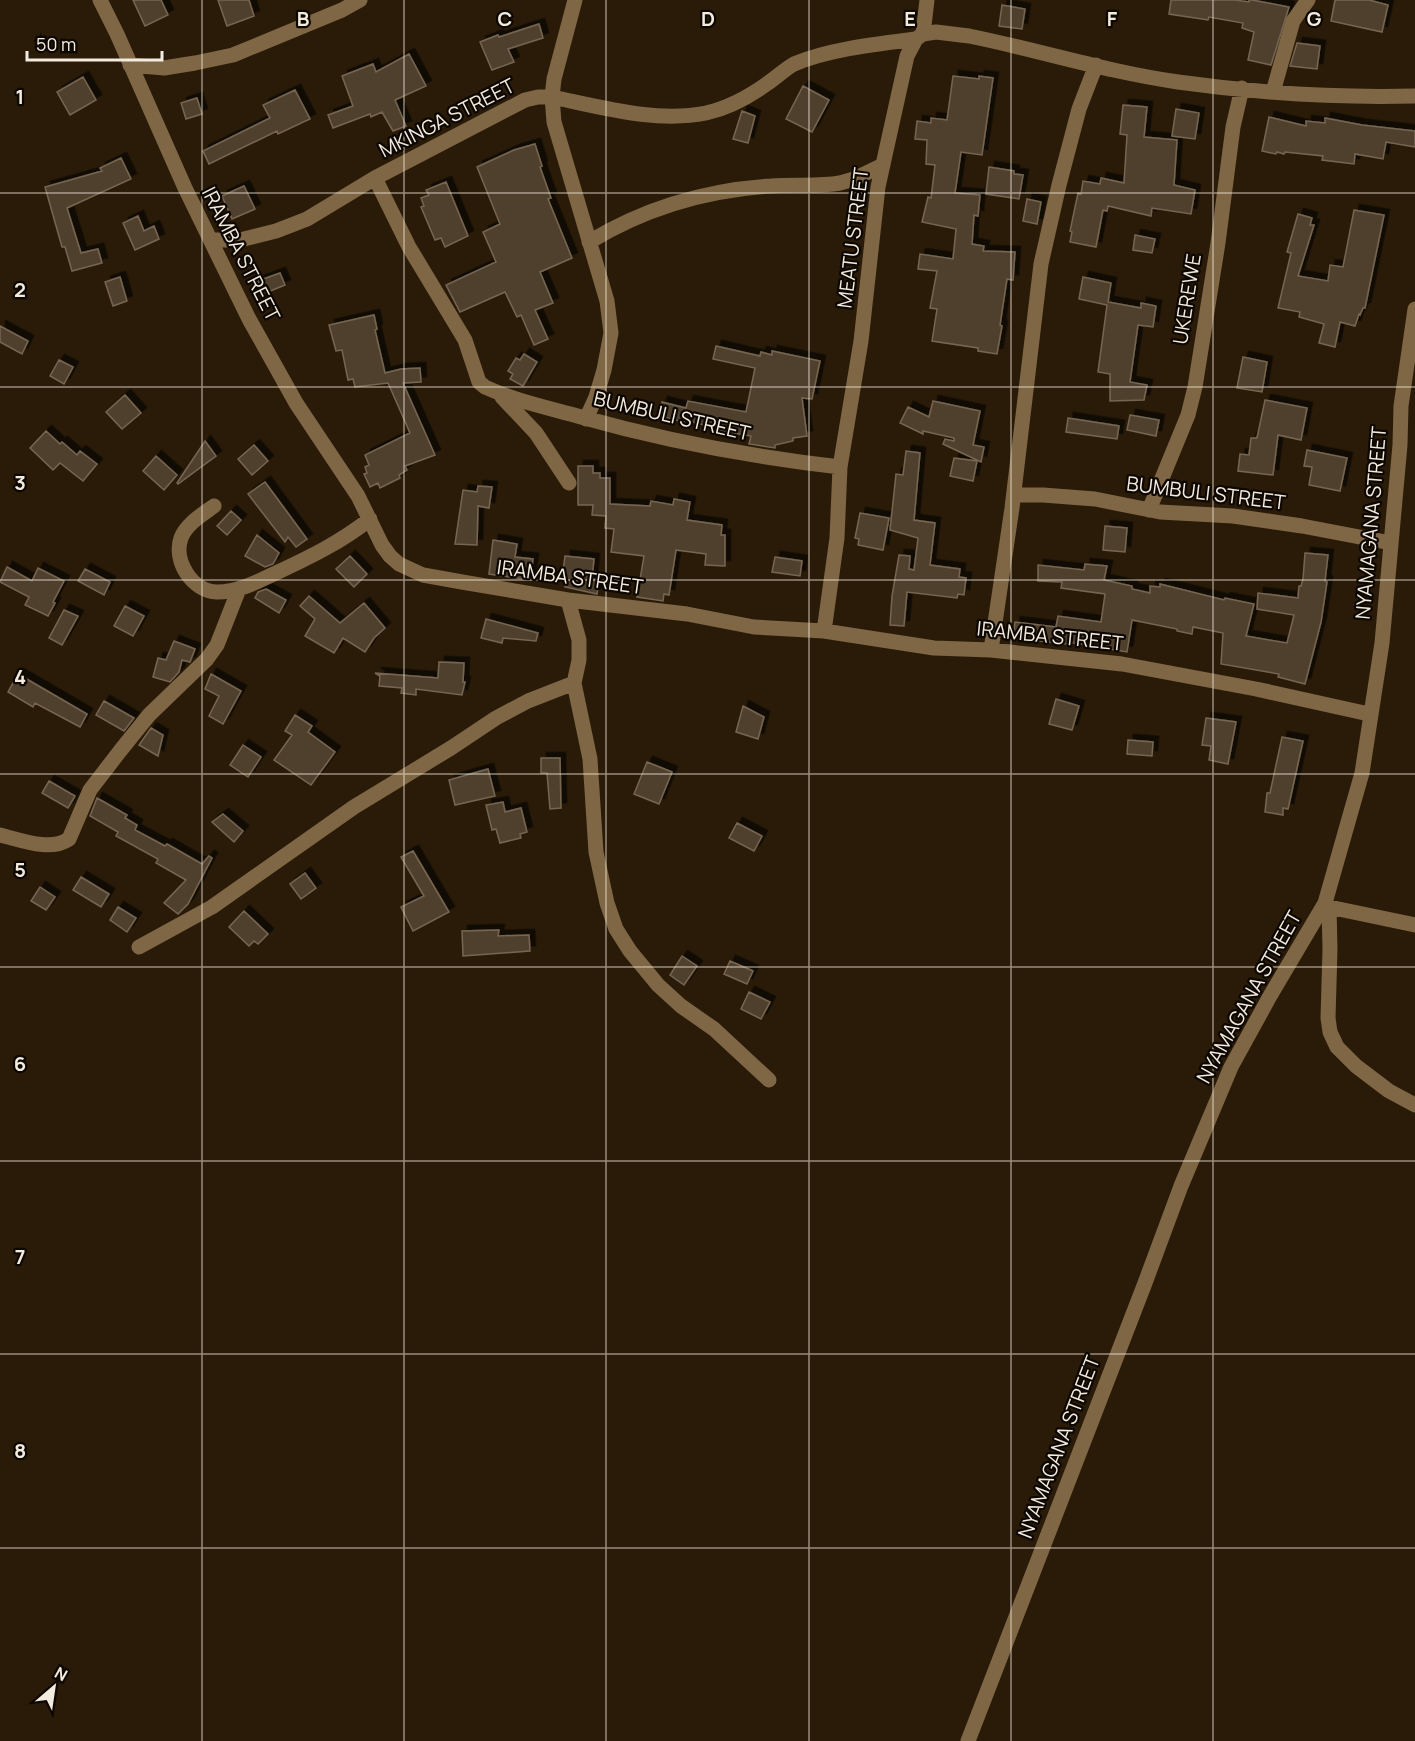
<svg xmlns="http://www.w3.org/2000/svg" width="1415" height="1741" viewBox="0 0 1415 1741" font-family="Manrope,sans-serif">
	<defs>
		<filter id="shadow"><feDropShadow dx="5.5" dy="-5.5" stdDeviation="0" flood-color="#0009"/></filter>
	</defs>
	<rect width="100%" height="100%" fill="#291b08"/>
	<!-- building -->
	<path fill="#50412d" stroke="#766651" stroke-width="1.5" filter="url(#shadow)" d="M133 0H161L168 15 145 26Z
		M218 0H249L254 16 227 26Z
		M1171 0H1235L1249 2V0H1252L1289 7 1271 65 1248 60 1254 32 1242 28 1243 23 1209 17 1208 20 1169 14Z
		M1335 0H1369L1388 5 1382 32 1331 21Z
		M1002 5 1025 9 1022 29 999 26Z
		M539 24 543 38 508 49 514 62 492 70 480 42 498 35 499 37Z
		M1297 43 1320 46 1317 69 1290 66Z
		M409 54 426 86 395 100 406 126 393 131 382 112 371 117 370 114 333 128 328 115 353 106 342 76 373 64 376 72Z
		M953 76 979 79V76L993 78 982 155 961 152 955 193 980 195 978 216 974 215 972 244 984 246 983 251 1015 252 1013 280 1007 279 1000 325 1002 326 997 354 978 351V348L932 341 937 309 930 308 937 271 918 269 920 254 953 259 956 229 922 222 928 197 931 198 935 165 926 164 927 140 915 139 917 121 931 123V118L947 120Z
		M83 77 96 100 70 115 57 92Z
		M803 86 829 100 812 132 786 119Z
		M295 90 310 119 278 134 277 131 209 164 203 151 270 118 263 105Z
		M197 98 202 114 186 119 181 103Z
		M1123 105 1147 107 1144 137 1177 140 1174 185 1195 190 1191 214 1152 208 1151 216 1108 206 1107 211 1103 210 1096 247 1070 242 1072 232 1070 231 1078 193 1081 194 1083 181 1100 184 1101 178 1124 183 1127 135 1120 134Z
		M1176 109 1199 113 1195 139 1172 136Z
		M742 111 755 116 748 143 733 139Z
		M1269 117 1306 126V121L1325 123V118L1362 125 1415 131V147L1386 142 1383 159 1355 154 1354 164 1322 160 1323 156 1285 152 1284 154 1277 152 1276 154 1262 151Z
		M535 144 542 166 540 167 551 198 548 199 572 258 540 272 553 303 535 310 548 339 534 345 521 315 517 317 505 292 460 312 446 285 496 262 483 232 500 224 477 167 514 150Z
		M121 158 131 179 67 208 81 253 98 249 102 263 72 271 65 247H62L45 187 102 171 100 168Z
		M989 167 1014 171V174L1023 175 1019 199 986 194Z
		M446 182 468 236 445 247 441 238 435 240 421 207 424 206 421 198 429 195 426 190Z
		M244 186 255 209 232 219 222 196Z
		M1027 199 1041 202 1037 224 1023 221Z
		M1354 210 1384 215 1365 308H1363L1360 315 1359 314 1355 326 1340 322 1335 347 1319 343 1324 324 1299 317 1300 312 1278 308 1291 253 1287 252 1298 214 1312 218 1310 225H1314L1298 276 1328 281 1330 265 1343 267Z
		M138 216 144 231 154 226 159 239 135 250 123 223Z
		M1135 235 1155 239 1152 253 1133 250Z
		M280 273 285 285 263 294 258 281Z
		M120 277 127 301 113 306 105 282Z
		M1083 277 1111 283 1108 302 1141 308V303L1156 306 1153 327 1138 325 1130 382 1147 385 1144 400 1110 401V374L1098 372 1107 305 1079 299Z
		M374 315 377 329 375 330 385 373 401 369 420 368 421 382 403 383 435 455 405 466 407 470 399 475 400 478 380 488 378 483 370 487 364 474 367 473 365 467 369 465 365 455 410 433 388 383 355 387 353 379 348 380 342 350 336 351 329 325Z
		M0 326 28 341 22 354 0 342Z
		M716 346 760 356 761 352 772 355V351L820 361 812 399 802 398 807 436 793 438V441L775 445V448L749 444 751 436 711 429V427L685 420 684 422 659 416 662 402 686 408 688 401 746 412 755 368 713 359Z
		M524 354 537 362 523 386 510 379 513 374 508 371 516 358 520 360Z
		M1243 357 1267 362 1262 392 1237 388Z
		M59 360 73 367 64 384 50 376Z
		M125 395 141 413 122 429 106 412Z
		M1265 400 1307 408 1301 440 1278 435 1273 475 1238 471 1240 454 1249 455 1251 438H1257Z
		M933 401 980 411 973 445 984 447 981 462 943 444 945 439 954 441V438L923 431V434L900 423 908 407 929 417Z
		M1130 415 1159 420 1156 436 1127 430Z
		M1068 418 1119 426 1117 439 1066 432Z
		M46 431 60 444 62 442 77 455 80 451 97 464 83 481 60 463 53 470 30 448Z
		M205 441 216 456 178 484 177 483Z
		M254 445 268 461 252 475 238 459Z
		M1307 450 1347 458 1340 491 1309 485 1312 467 1304 466Z
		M906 451 920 453 914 520 935 523 930 565 960 569 959 577 966 578 964 595 958 594 957 598 907 592 904 626 890 625 892 596 899 555 910 556 909 569 914 570 918 538 890 530 896 474 903 475Z
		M156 456 177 475 164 490 143 471Z
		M954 458 977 461 973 481 950 476Z
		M578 466H593V473H600V478H610V504L650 506 651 501 673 505 674 499 690 502 687 520 722 525 721 535H725V566L705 565 706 554 676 550 669 595 664 594 663 601 637 597 644 556 611 552 614 529 605 528 606 516 592 515 593 505H578Z
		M265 482 307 539 296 547 288 537 285 542 248 494Z
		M478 486 492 487 489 508 478 506 477 545 455 544 463 490 477 492Z
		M231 511 241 520 227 535 217 526Z
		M860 513 889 518 883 550 858 545 859 539 855 538Z
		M1105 526 1127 528 1125 552 1103 550Z
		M257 535 279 553 273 564 265 567 245 556Z
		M493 540 517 544 515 557 533 559 530 580 489 574Z
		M1305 553 1328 555 1325 581 1327 582 1321 622 1305 684 1278 677 1279 674 1221 664 1223 633 1193 627 1192 634 1177 631V629L1132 620 1127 652 1068 642 1067 644 1013 638 1015 622 1056 627 1058 616 1101 622 1105 594 1061 588 1062 582 1038 581V565L1084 570 1085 564 1107 566 1104 580 1132 586V589L1150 593V586L1160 587V584L1224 600 1225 598 1254 604 1246 636 1287 643 1294 615 1257 609 1258 593 1298 598 1299 586H1301L1303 579Z
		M350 556 367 574 354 587 336 569Z
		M565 556 594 559 592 579 599 580 597 594 565 587 566 578H562Z
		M775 557 802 561 800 576 772 572Z
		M7 567 32 581 38 568 64 581 53 602 55 603 48 616 25 605 29 597 0 582Z
		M85 569 110 582 104 595 78 581Z
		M266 589 286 600 279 613 255 598 258 592Z
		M309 596 340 623 364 603 385 628 374 638 365 652 343 638 334 653 305 636 315 619 300 606Z
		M125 606 144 616 133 636 114 626Z
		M64 610 78 616 62 645 49 638Z
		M486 619 538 633 536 641 503 638 502 643 481 638Z
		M174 641 195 649 190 662 182 660 179 672 170 682 153 677 158 658 166 660Z
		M439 662 464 663 463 682H465L462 695 416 689V695L401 693 402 688 379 686 380 676 375 673 438 678Z
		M18 674 87 714 80 727 35 703 33 707 8 692Z
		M211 674 241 691 223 724 209 716 219 696 205 689Z
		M1056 699 1079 706 1072 730 1049 724Z
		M104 701 134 718 124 731 96 715Z
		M743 706 764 717 758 739 736 732Z
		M295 715 312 726 308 732 335 752 311 785 274 760 292 735 285 731Z
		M1206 718 1236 722 1228 764 1209 760 1211 746 1202 745Z
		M151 728 163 735 158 756 139 745Z
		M1282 737 1303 741 1288 809 1283 808V815L1265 812 1267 793H1270Z
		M1128 740 1153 742 1152 756 1127 754Z
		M243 745 261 757 248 777 230 765Z
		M541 758H560L561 808 550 809 547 773H541Z
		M647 762 672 772 659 804 634 794Z
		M488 769 495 796 455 805 449 780Z
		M49 781 75 796 68 808 42 793Z
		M97 798 127 815 125 818 137 825 135 830 165 846 167 844 202 864 209 856 212 858 188 904 178 914 164 903 186 880 156 863 158 859 116 836 118 832 90 816Z
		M503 802 505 812 521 808 527 832 520 834 521 838 500 843 496 829 492 830 486 805Z
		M223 814 243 831 234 842 212 822Z
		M737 823 762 836 754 851 729 838Z
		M413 851 449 912 413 931 401 907 424 896 401 857Z
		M305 873 316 888 301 899 290 884Z
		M81 877 109 894 101 907 73 890Z
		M40 887 55 897 46 910 31 901Z
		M118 907 136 918 127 932 110 920Z
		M244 911 268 934 258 944 254 941 249 946 229 927Z
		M499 930 498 936 529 935 530 951 463 956 462 931Z
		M682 956 697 966 684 985 670 975Z
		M730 961 753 971 747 984 724 974Z
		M749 992 770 1002 761 1019 741 1009Z"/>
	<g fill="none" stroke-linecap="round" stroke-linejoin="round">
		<!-- minor -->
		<path stroke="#7f6645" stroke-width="15" d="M100 0 117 34 185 188 249 319 296 403 358 496 382 545 390 556 399 564 423 575 462 582 568 600 687 614 754 627 824 631 934 648 991 650 1122 664 1256 689 1369 714
			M575 0 554 79 552 97 554 122 607 301 611 333 604 370 596 397 586 419
			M923 34 927 0
			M130 65 164 68 195 63 233 55 342 10 360 0
			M1273 92 1293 21 1308 0
			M375 178 409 247 465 340 479 382 485 387C515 401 549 408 581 417 666 441 753 457 840 467
			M211 240H240L276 231 307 219 375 178 525 100 538 97H552C601 107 656 123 706 113 728 108 750 96 768 83 777 77 785 69 794 64 830 49 877 44 916 39
			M589 242C645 208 706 190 771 186 794 184 818 187 840 183L854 179 883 165
			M502 397 536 433 569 483
			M1014 495H1043L1095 499 1160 512 1233 516 1302 526 1391 543
			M214 506C203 514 186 524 181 538 173 561 192 591 217 592 239 592 259 581 278 572 310 557 341 542 370 519
			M1149 510 1188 415 1195 387 1218 243 1233 127 1242 88
			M568 600 579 640V660L574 683 590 759 596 852 607 903 616 929 630 951 658 985 681 1006 714 1029 769 1080
			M824 631 837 538 840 467 861 341 878 187 907 56 916 39 923 34 936 32 969 36C1039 50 1107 72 1178 82 1256 93 1336 98 1415 96
			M991 650 1012 508 1041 264 1059 185 1079 109 1096 65
			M0 835C21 840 50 852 69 839L90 790 120 751 149 715 207 659 217 645 239 589
			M1325 903 1329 907 1415 925
			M1329 907 1330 949 1328 1018 1330 1032 1337 1047 1356 1066 1389 1091 1415 1105
			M139 947 212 907 354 807 451 748 496 718 528 701 574 683
			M968 1741 1145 1283 1181 1186 1231 1067 1270 996 1325 903 1362 773 1382 643 1400 445 1401 406 1415 309"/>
	</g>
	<!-- grid -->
	<path fill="none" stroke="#f4ebdf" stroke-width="1.5" stroke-opacity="0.55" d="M202 0V1741M404 0V1741M606 0V1741M809 0V1741M1011 0V1741M1213 0V1741M0 193H1415M0 387H1415M0 580H1415M0 774H1415M0 967H1415M0 1161H1415M0 1354H1415M0 1548H1415"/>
	<g text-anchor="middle" stroke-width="4.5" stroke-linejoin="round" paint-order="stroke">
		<!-- street labels -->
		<g font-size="20" fill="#f4ebdf" stroke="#0d0702">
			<text transform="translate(447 118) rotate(-27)" y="7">MKINGA STREET</text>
			<text transform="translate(853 238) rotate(-83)" y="7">MEATU STREET</text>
			<text transform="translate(241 254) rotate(63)" y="7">IRAMBA STREET</text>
			<text transform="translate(1187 299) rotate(-81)" y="7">UKEREWE</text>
			<text transform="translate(672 416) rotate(13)" y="7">BUMBULI STREET</text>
			<text transform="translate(1206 493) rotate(7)" y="7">BUMBULI STREET</text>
			<text transform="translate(1371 523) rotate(-85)" y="7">NYAMAGANA STREET</text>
			<text transform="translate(570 577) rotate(8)" y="7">IRAMBA STREET</text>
			<text transform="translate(1050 636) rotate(6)" y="7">IRAMBA STREET</text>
			<text transform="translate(1249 997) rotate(-61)" y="7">NYAMAGANA STREET</text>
			<text transform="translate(1059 1447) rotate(-69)" y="7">NYAMAGANA STREET</text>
		</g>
	</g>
	<g font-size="20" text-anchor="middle" font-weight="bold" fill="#f4ebdf" stroke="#0d0702" stroke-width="4.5" stroke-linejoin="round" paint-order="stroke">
		<text x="303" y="26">B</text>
		<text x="505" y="26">C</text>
		<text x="708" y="26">D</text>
		<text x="910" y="26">E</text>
		<text x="1112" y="26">F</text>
		<text x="1314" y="26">G</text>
		<text x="20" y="104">1</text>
		<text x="20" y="297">2</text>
		<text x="20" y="490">3</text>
		<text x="20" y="684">4</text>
		<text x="20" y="877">5</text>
		<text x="20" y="1071">6</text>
		<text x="20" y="1264">7</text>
		<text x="20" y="1458">8</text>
	</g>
	<!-- north arrow -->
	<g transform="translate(54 1687) rotate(29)" stroke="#0d0702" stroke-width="4.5" paint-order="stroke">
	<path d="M0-4.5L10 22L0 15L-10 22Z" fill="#f4ebdf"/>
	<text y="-9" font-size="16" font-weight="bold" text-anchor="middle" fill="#f4ebdf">N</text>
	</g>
	<!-- scale -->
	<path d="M27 51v9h135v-9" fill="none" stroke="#f4ebdf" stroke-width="3"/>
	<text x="36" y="51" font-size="18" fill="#f4ebdf" stroke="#0d0702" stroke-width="4.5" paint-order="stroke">50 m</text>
</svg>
